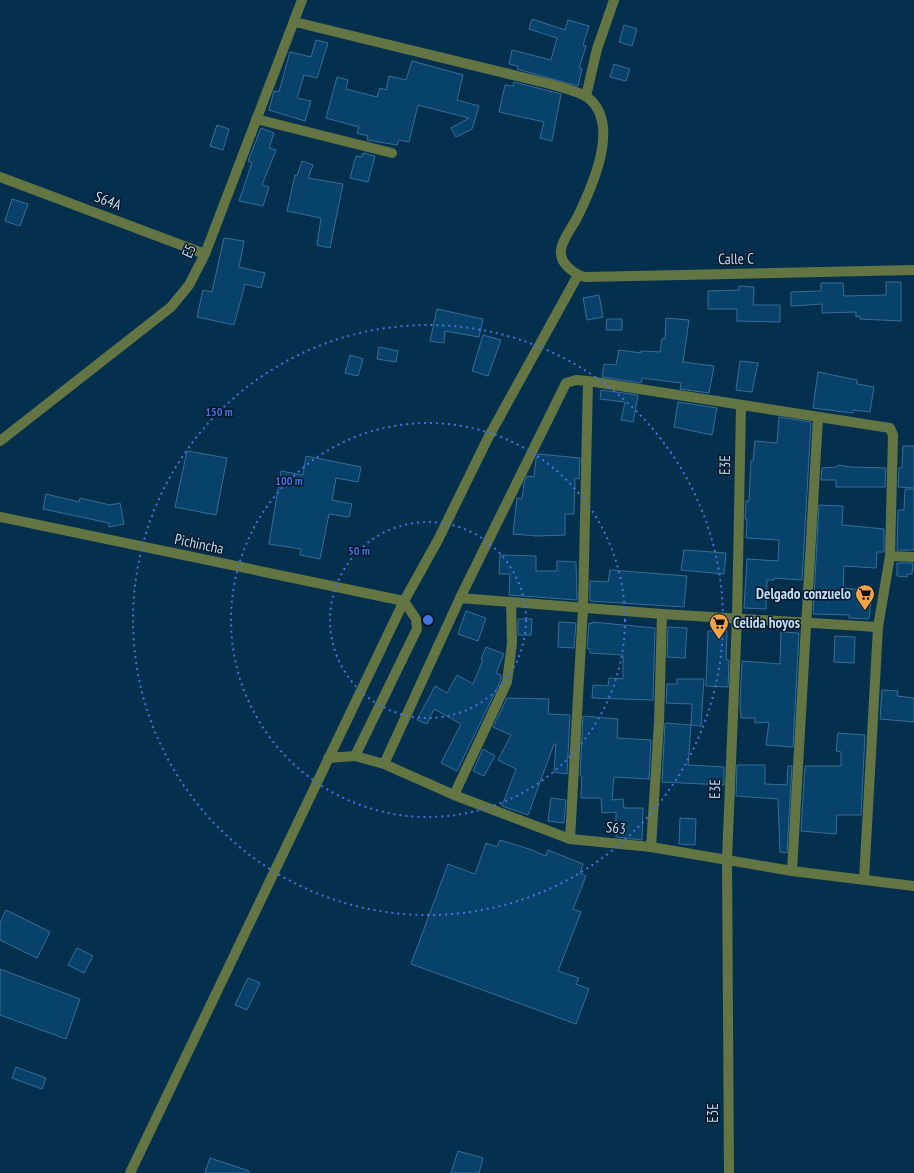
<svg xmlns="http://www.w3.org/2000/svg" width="914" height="1173" viewBox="0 0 914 1173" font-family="'PT Sans Narrow',sans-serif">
	<rect width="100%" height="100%" fill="#04304e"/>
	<!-- building -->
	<path fill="#07426a" stroke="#386d98" d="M532 19 565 30 568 20 589 26 583 45 586 46 579 68 582 69 578 86 517 69 518 66 509 64 512 50 551 60 557 38 529 29Z
		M624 25 637 29 632 46 619 42Z
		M316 40 328 43 317 78 304 75 297 98 311 101 305 121 269 110 274 91 279 92 290 52 311 57Z
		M412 61 463 75 457 100 479 106 472 129 456 137 451 128 469 118 418 105 409 142 399 140 397 145 367 140 368 136 357 133 359 127 326 118 337 77 348 80 346 89 377 97 380 88 386 90 389 76 406 80Z
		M614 64 630 69 626 81 610 77Z
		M514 82 561 94 552 141 540 138 544 122 499 112 505 85 513 86Z
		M217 125 229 129 223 150 210 146Z
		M261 128 274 133 269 148 276 150 262 185 269 187 263 206 239 201 252 163 248 161Z
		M363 153 375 156 368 182 350 178 356 156 362 157Z
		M302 161 313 165 308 178 343 184 330 248 317 245 321 218 287 211 295 175 297 176Z
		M12 199 28 204 20 226 5 221Z
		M224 238 244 241 239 267 265 273 261 288 245 284 234 325 197 317 203 290 212 292Z
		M886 282H901V321L860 319V316L856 317V312L822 313V304L791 306V292L821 291V283H843L844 296 886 295Z
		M739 286 754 287 753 305H780V322L737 321V309H708V291L739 290Z
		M599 295 603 317 587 320 583 298Z
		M437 309 483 319 479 337 445 331 444 343 430 341Z
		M666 318 689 320 683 362 714 366 709 393 680 389 681 383 642 378 641 383 602 377 604 364 616 365 619 350 641 353V351L660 352 662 339H665Z
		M607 319H622V330H606Z
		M483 335 501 340 488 376 472 371Z
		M379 347 398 351 396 362 377 359Z
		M350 355 363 359 358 376 345 373Z
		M740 361 758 363 752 392 736 390Z
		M818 372 857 380V384L874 387 870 412 853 410V413L813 408Z
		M601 390 638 395 633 422 621 420 625 402 600 399Z
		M678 402 717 408 712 435 674 427Z
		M779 417 811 422 802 580 774 578V580H767L766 609 744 608 747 559 778 561 779 540 746 538 747 519H745L746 501H749L751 461H753L755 441 777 443Z
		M903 446H914V488L898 487 899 468H902Z
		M187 451 227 458 216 515 175 507Z
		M538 454 580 458 579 479 575 478 574 514H565V535L537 536 513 534 517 498 522 499 524 482 527 476 534 477 536 459Z
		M306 456 361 467 358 482 336 478 332 500 352 504 349 517 329 514 320 559 300 555 301 549 269 544 281 471 303 475Z
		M838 465 851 467 886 468 885 487H836V480H821L822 468 837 467Z
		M905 489H914V550H897L898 510H904Z
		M46 494 79 502 80 498 110 505 120 503 124 524 109 527V523L43 509Z
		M819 505 843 506 842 525 884 529V552H877L876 568 844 566 843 588 872 591 869 619 849 618V615L813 614Z
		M684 550 726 553 724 574 681 570Z
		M500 555 536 556V571H557V561L576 562 577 600 509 595 510 574H499Z
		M897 563H913L912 574H907V577L897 576Z
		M610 570 687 576 684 607 590 601V581L608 582Z
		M466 611 486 618 478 641 458 634Z
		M518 619H532L531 635H518Z
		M559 622 576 623 574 648 558 647Z
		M592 622 655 628 653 700 592 698 593 685 608 686 609 678 623 679V655L590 653V649L587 648 589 623 592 624Z
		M668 627 687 628 685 658 667 657Z
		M708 631H727L726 660H729L728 687 706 686Z
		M781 632 799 633 793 747 766 745 769 722 755 723V718H741L740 703 742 661 780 664Z
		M835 636 855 637 854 663 834 662Z
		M486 647 504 654 496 673 501 675V680L457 771 441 763 461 724 434 709 427 724 417 720 435 686 447 693 457 675 473 684 483 660 481 659Z
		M677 679H704L701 726 691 725 692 704 666 703 667 684H677Z
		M882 690 898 691 897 696 914 698V722L880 719Z
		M507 698 549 699 548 714 570 715 567 774 554 772 556 744H554L528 815 502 806 516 769 498 760 511 735 493 727Z
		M583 716 618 719 617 738 651 740 649 779 614 777 612 800 623 799 624 808H643L642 840 616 837V812L602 813 601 798H581L582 776H580Z
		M665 723 691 725 688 765 724 767V785L662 782Z
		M838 733 865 735 861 815H837L836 834 801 831 805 766H841V752L836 751Z
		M483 749 495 756 484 776 473 771Z
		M737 765H765V784L787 785 788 766H792L787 853 780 852 778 799 736 796Z
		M551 798 566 800 564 823 548 821Z
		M680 818 696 819 695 845 679 844Z
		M500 840 529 849 546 856 548 850 583 864 580 873 586 876 573 909 581 912 558 971 579 978 576 984 589 989 576 1024 411 964 448 864 475 874 486 843 497 847Z
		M6 910 50 932 37 958 0 940V923Z
		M77 948 93 956 84 973 68 965Z
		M0 969 80 999 66 1039 0 1015Z
		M248 978 260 983 247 1010 235 1005Z
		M16 1067 46 1078 42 1089 12 1078Z
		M458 1151 483 1158 479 1173H451Z
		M210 1158 249 1171V1173H205Z"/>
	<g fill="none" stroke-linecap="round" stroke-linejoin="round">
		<!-- minor -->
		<path stroke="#637543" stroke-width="10" d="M295 22 546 83C557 86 578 91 587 97 622 123 592 187 577 218 572 227 562 240 561 250 559 263 574 274 585 277L914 270
			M586 96 597 49 614 0
			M256 119 392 153
			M0 177 205 254
			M0 441 171 307 189 285 205 254 302 0
			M0 517 404 601 416 619 417 629 355 756
			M890 556 914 557
			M460 598 662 614 878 627
			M328 758 355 756 384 764 454 795 570 839 651 847 792 871 914 886
			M384 764 460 598 566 383 576 380 588 381 890 428 893 435 890 556 878 627 864 880
			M454 795 507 682 512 643 511 603
			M570 839 583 608 588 381
			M651 847 659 722 662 614
			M792 871 818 417
			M130 1173 404 601 438 540 488 438 578 275
			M729 1173 727 858 737 618 741 406"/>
	</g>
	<!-- distance rings -->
	<g fill="none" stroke="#4672df" stroke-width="2" stroke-dasharray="2 4">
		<circle cx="428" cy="620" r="98"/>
		<circle cx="428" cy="620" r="197"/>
		<circle cx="428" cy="620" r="295"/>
	</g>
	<!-- icons -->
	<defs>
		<symbol id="supermarket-pin" viewBox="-11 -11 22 30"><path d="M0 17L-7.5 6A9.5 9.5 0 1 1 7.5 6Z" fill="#f6a247" stroke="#031728"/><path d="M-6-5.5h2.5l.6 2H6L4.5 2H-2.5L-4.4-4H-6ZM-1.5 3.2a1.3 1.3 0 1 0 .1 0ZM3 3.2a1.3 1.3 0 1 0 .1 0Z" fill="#111"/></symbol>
	</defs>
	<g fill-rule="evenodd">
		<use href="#supermarket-pin" x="854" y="583" width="22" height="30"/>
		<use href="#supermarket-pin" x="708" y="612" width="22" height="30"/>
	</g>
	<g text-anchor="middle" stroke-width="3" stroke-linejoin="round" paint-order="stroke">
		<!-- street labels -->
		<g font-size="15" fill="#c1dcf4" stroke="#031728">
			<text transform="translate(108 201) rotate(21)" y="5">S64A</text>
			<text transform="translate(189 251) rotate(-66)" y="5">E5</text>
			<text transform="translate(736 259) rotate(-1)" y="5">Calle C</text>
			<text transform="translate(725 465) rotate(-89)" y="5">E3E</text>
			<text transform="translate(199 544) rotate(12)" y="5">Pichincha</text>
			<text transform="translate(715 789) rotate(-88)" y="5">E3E</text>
			<text transform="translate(616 828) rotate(6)" y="5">S63</text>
			<text transform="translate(713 1113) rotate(-90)" y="5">E3E</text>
		</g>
		<!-- poi labels -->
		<g font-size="15" font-weight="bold" fill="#c1dcf4" stroke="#031728" text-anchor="end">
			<text x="851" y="599">Delgado conzuelo</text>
			<text x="733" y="628" text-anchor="start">Celida hoyos</text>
		</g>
	</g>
	<circle cx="428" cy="620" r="6" fill="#4672df" stroke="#031728" stroke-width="2"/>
	<g font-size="12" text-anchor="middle" font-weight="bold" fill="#4672df" stroke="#031728" stroke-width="3" stroke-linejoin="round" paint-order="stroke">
		<text x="219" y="416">150 m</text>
		<text x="289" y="485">100 m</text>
		<text x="359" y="555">50 m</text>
	</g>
</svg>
